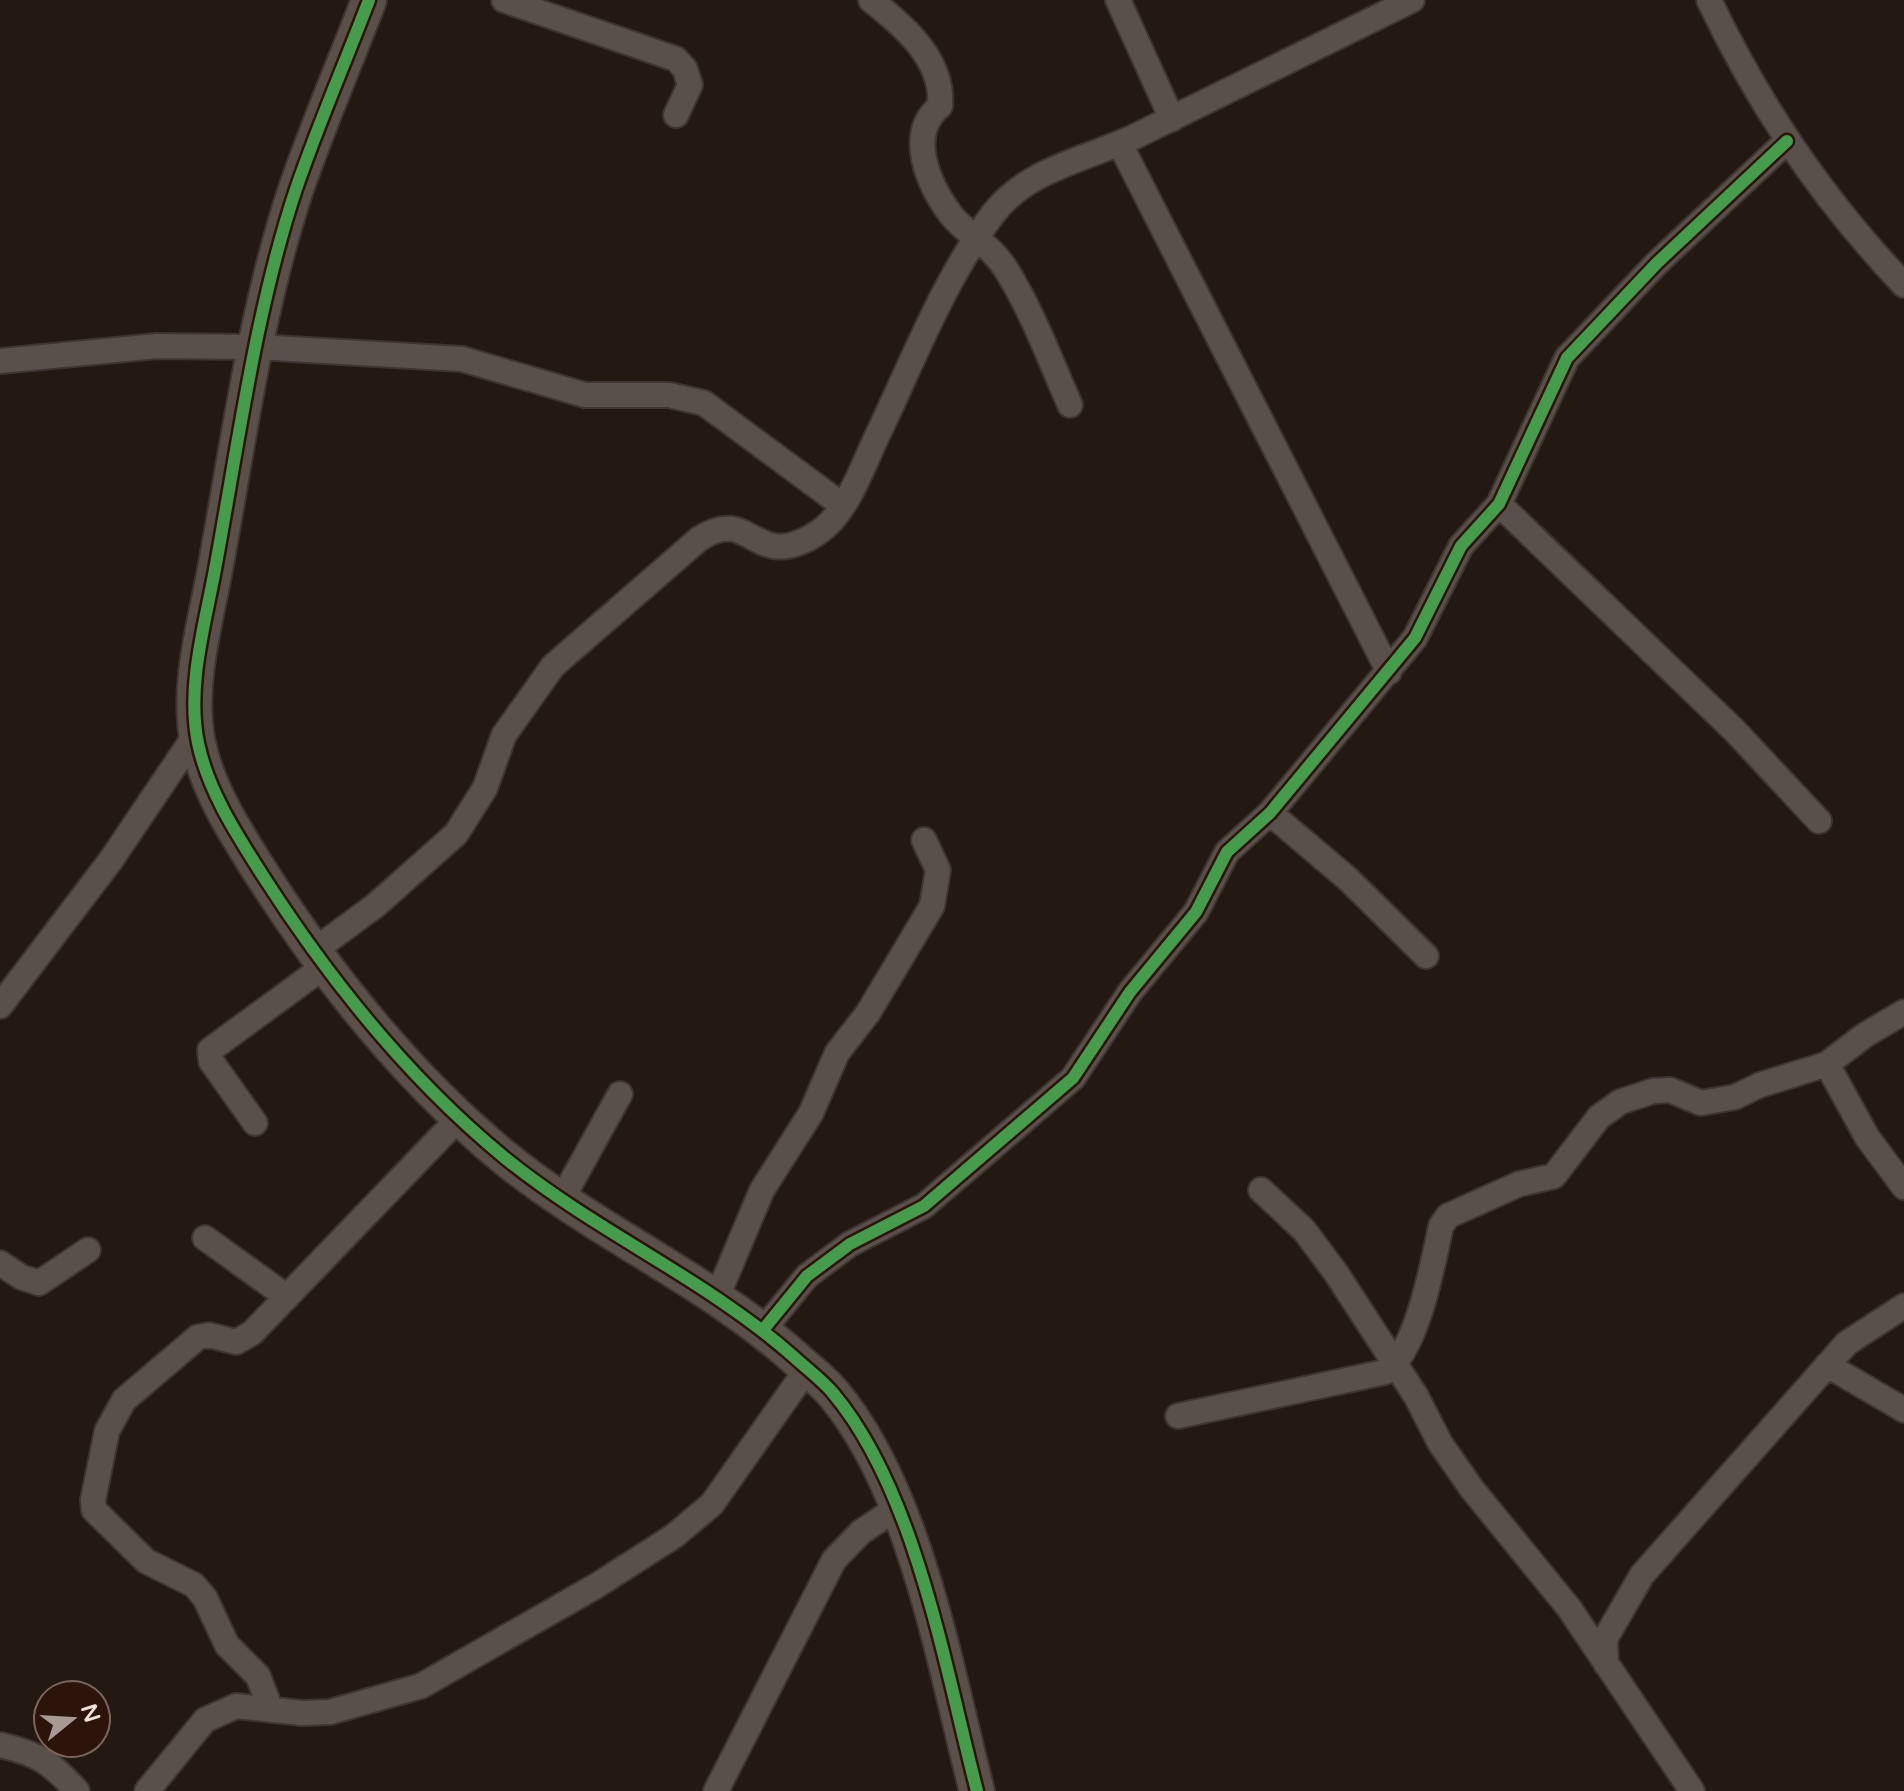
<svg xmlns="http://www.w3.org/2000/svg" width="1904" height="1791" viewBox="0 0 1904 1791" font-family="'Varela Round',sans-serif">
	<rect width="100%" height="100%" fill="#241813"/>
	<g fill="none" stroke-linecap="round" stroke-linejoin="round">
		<defs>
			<path id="street" d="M504 0 676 59 685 69 690 85 676 115
				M871 0C904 26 944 60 940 106 906 134 928 184 951 215 969 237 990 243 1007 271 1033 313 1050 360 1070 405
				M1118 0 1172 119
				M1709 0C1759 106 1823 200 1904 285
				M1120 144 1389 672
				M0 361 157 346 257 347 462 359 585 395H669L704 403 842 505
				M1499 504 1735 731 1819 821
				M1270 813 1348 879 1426 956
				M315 950 376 905 456 834 485 788 504 735 553 666 699 539C753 503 753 576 819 532 848 512 863 465 878 434 913 361 944 279 993 214 1029 167 1090 159 1140 134 1231 90 1321 44 1412 0
				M0 1006 111 860 196 734
				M1827 1064 1867 1137 1904 1187
				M255 1123 211 1061 210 1050 326 965
				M1261 1190 1304 1230 1336 1273 1416 1396 1440 1443 1472 1489 1569 1608 1692 1791
				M562 1199 620 1094
				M205 1238 287 1297
				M0 1263 21 1277 39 1283 88 1250
				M717 1297 762 1190 811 1113 837 1053 868 1013 932 906 938 870 924 840
				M763 1330 807 1276 850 1244 924 1206 1073 1078 1130 992 1196 912 1227 852 1270 813 1415 638 1461 546 1499 504 1567 358 1657 263 1787 141
				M1827 1365 1904 1410
				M1178 1416 1385 1372C1417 1352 1433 1263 1441 1226L1448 1216 1519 1184 1554 1176 1599 1117 1620 1102 1653 1091 1670 1090 1701 1103 1735 1097 1760 1085 1827 1064 1865 1035 1904 1012
				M1606 1664 1605 1639 1642 1575 1847 1343 1904 1306
				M271 1710 258 1676 227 1645 205 1598 194 1585 146 1561 94 1510 93 1500 107 1431 124 1400 198 1337 209 1335 236 1342 252 1333 459 1118
				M0 1745C39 1754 50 1762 77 1791
				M147 1791 205 1720 236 1706 302 1713 330 1712 421 1686 596 1586 674 1536 712 1504 807 1369
				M716 1791 834 1560 861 1532 897 1508"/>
			<path id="secondary" d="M369 0C345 63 318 125 296 189 256 309 239 439 216 564 206 621 186 685 198 743 208 791 237 835 263 876 329 979 410 1080 505 1158 596 1232 706 1279 794 1357 807 1369 822 1380 833 1393 916 1492 945 1668 977 1791"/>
		</defs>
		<!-- street casing -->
		<use href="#street" stroke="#3e3431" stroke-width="28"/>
		<!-- secondary casing -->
		<use href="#secondary" stroke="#3e3431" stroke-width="38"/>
		<!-- street -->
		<use href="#street" stroke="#5a504b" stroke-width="24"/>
		<!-- secondary -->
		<use href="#secondary" stroke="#5b4f49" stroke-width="34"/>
		<defs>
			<path id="cycleway" d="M369 0C345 63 318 125 296 189 256 309 239 439 216 564 206 621 186 685 198 743 208 791 237 835 263 876 329 979 410 1080 505 1158 596 1232 706 1279 794 1357 807 1369 822 1380 833 1393 916 1492 945 1668 977 1791
				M763 1330 807 1276 850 1244 924 1206 1073 1078 1130 992 1196 912 1227 852 1270 813 1415 638 1461 546 1499 504 1567 358 1657 263 1787 141"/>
		</defs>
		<!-- cycleway casing -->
		<use href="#cycleway" stroke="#2c140b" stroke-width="17"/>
		<!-- cycleway -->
		<use href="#cycleway" stroke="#469c4c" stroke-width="12"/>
	</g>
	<!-- north arrow -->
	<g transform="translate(72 1719) rotate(72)"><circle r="38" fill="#2c140b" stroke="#7b655d" stroke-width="2"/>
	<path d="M0-6L14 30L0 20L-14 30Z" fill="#a99994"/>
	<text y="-12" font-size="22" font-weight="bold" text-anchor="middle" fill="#f1dfd9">N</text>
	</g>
</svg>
